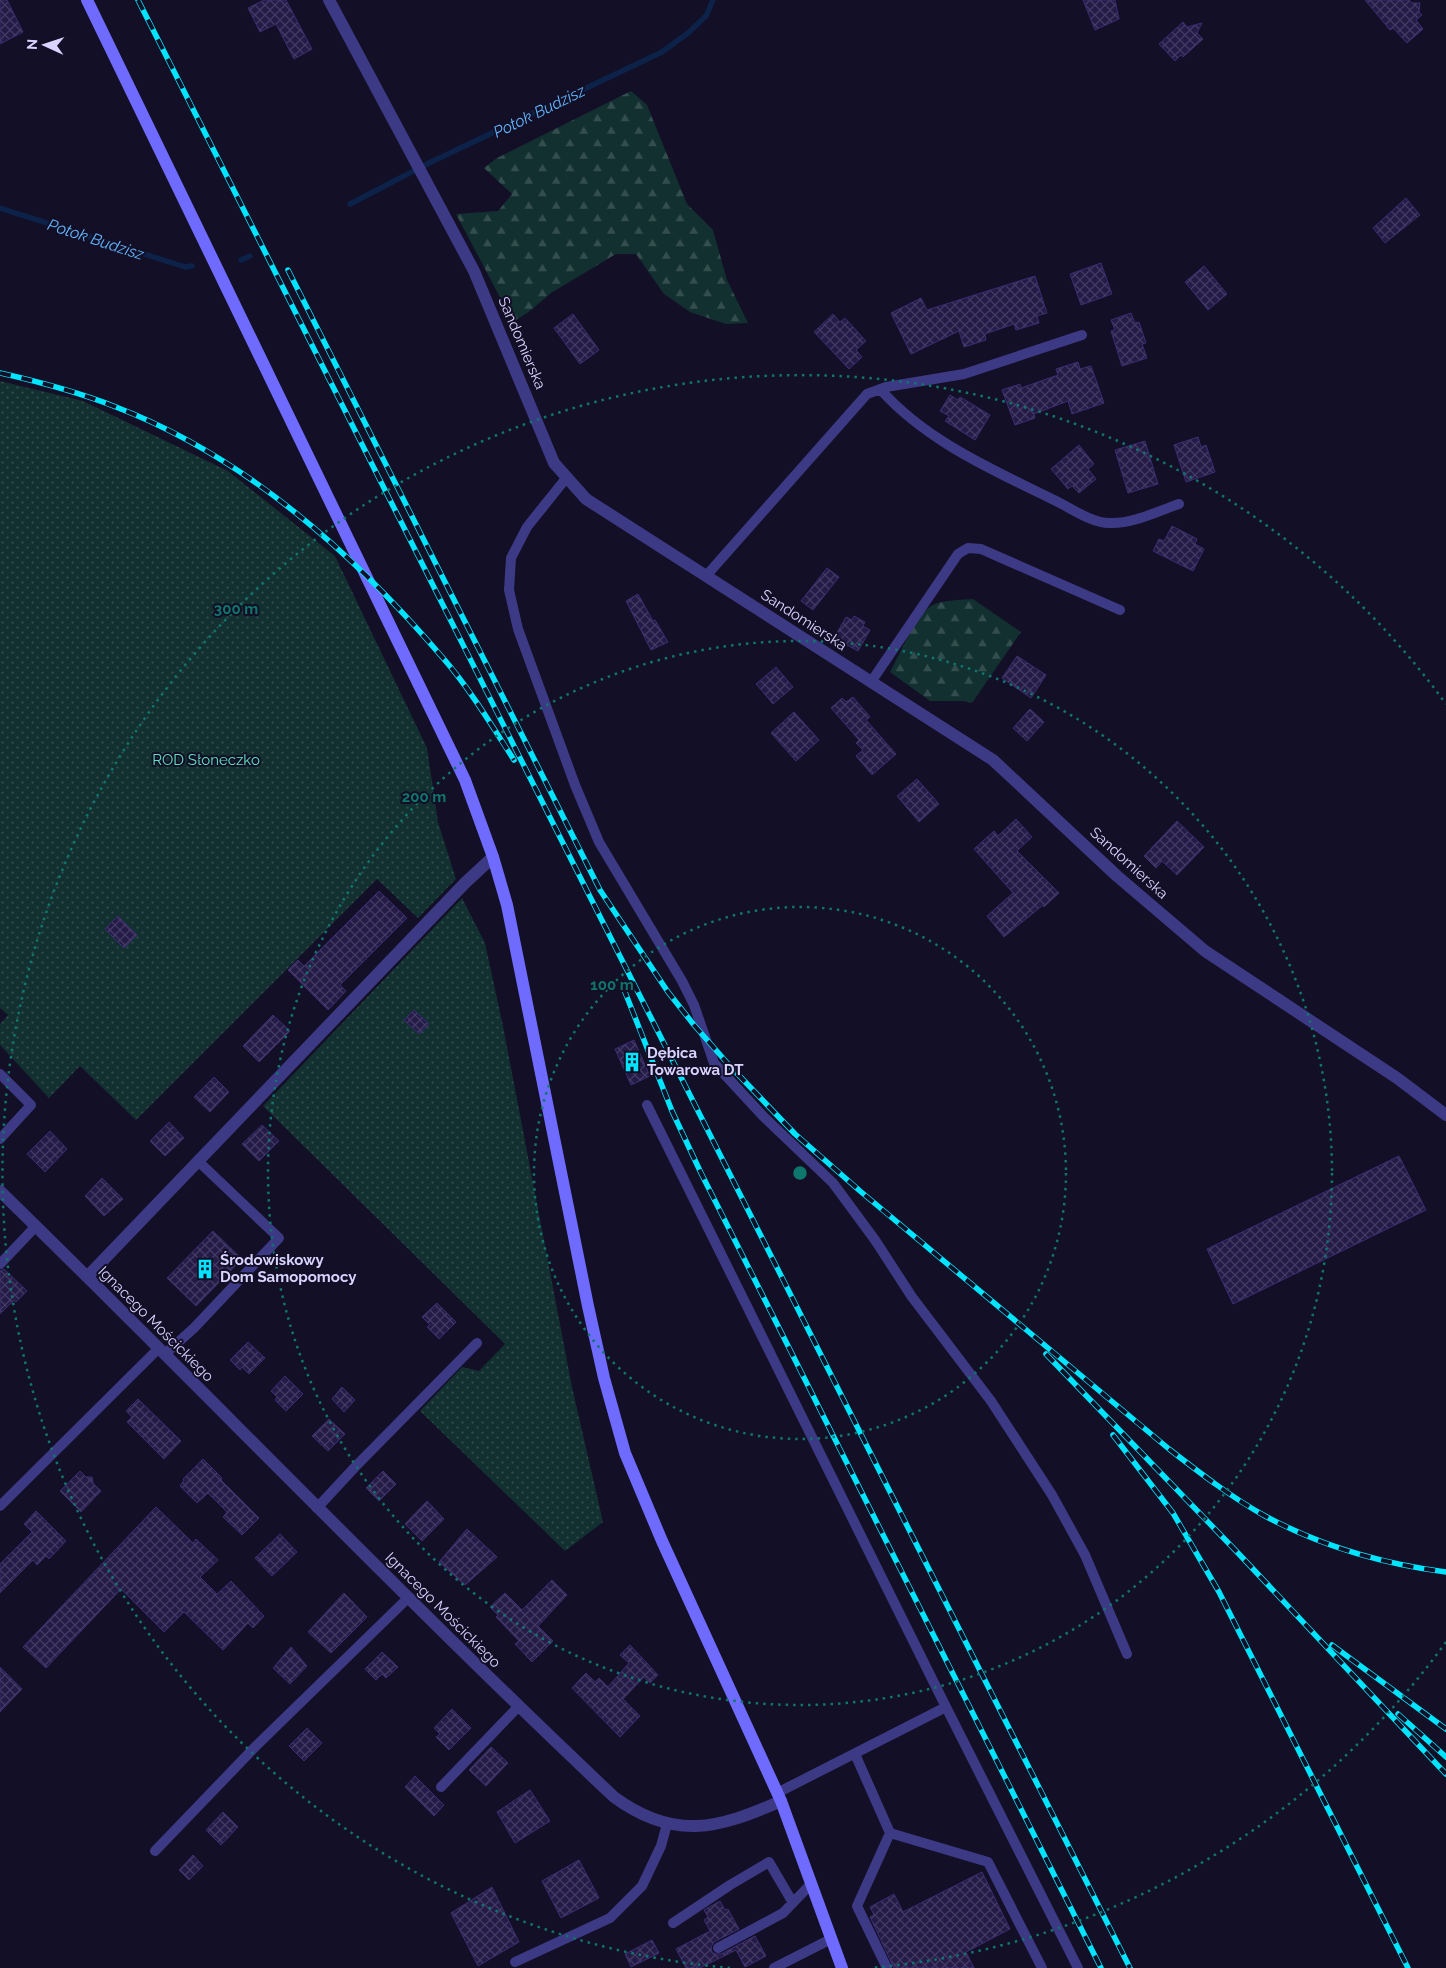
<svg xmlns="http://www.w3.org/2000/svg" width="1446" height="1968" viewBox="0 0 1446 1968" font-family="Raleway,sans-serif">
	<defs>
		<pattern id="grass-dots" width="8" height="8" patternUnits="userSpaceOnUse" patternTransform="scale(1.25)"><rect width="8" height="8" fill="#12302f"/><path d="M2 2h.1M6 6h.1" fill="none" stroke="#344d4e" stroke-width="1.8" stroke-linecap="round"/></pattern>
		<pattern id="forest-firs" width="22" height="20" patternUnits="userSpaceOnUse" patternTransform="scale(1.25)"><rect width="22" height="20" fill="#12302f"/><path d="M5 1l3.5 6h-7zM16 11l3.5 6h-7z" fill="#344d4e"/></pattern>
		<pattern id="building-cross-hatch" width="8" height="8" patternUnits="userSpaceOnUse" patternTransform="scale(1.25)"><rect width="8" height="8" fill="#241b47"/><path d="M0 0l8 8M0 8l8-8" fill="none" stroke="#433b63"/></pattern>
	</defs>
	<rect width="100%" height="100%" fill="#130f26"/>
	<!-- grass -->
	<path fill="url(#grass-dots)" d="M0 381 83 401 228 471 335 556 427 748 438 822 456 879 418 918 377 879 136 1120 80 1066 49 1098 0 1045V1024L8 1015 0 1008Z
		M462 898 485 943 503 1026 572 1387 603 1522 565 1551 420 1411 462 1367 479 1371 505 1344 263 1106Z"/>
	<!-- forest -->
	<path fill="url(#forest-firs)" d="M631 91 647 105 687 204 713 230 727 280 748 323 726 324 690 312 664 294 636 254H616L551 293 530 311 513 322 456 214 498 211 512 194 484 168 497 158Z
		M973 599 1021 632 972 703 963 701H930L890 672C899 656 916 615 931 606 940 600 962 600 973 599Z"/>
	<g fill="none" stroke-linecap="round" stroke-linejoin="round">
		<!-- stream -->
		<path stroke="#0c2248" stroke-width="5.5" d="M350 204 429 163 662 52 688 33 706 16 713 0
			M0 208 185 267 192 266
			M241 260 250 256"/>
	</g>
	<!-- building -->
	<path fill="url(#building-cross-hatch)" stroke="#3b2d73" d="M0 0H7L23 32 0 44Z
		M264 0H286L312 49 294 59 276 24 260 32 248 8Z
		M1083 0H1115L1119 19 1095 30Z
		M1365 0H1409L1412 3H1420L1419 12 1422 15 1416 20 1423 29 1407 43 1393 28 1390 30Z
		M1183 22 1187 27 1202 23 1197 33 1203 39 1183 57 1181 55 1175 61 1159 44Z
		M1406 198 1420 215 1385 243 1373 228Z
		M1101 263 1112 294 1081 305 1070 274Z
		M1204 266 1227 294 1208 310 1185 282Z
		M1035 276 1047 313 1037 316 1039 323 1016 330 1014 324 985 334 986 340 964 347 959 331 911 354 891 313 921 298 927 310Z
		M1131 313 1135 323 1139 322 1146 343 1142 344 1147 358 1122 366 1111 331 1115 330 1111 320Z
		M573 314 599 350 580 364 554 328Z
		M833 314 840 322 845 318 866 341 856 350 862 357 849 369 814 332Z
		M1078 362 1080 369 1091 366 1104 403 1072 414 1068 401 1034 414 1035 418 1015 425 1002 390 1020 384 1021 388 1058 375 1056 369Z
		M950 395 958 400 960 397 990 415 975 440 945 421 949 416 940 411Z
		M1198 437 1201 447 1206 445 1215 472 1186 482 1174 445Z
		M1145 441 1158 484 1128 493 1115 450Z
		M1079 445 1094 464 1088 469 1096 479 1079 493 1072 486 1068 489 1051 469Z
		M1172 526 1197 539 1195 544 1204 549 1193 571 1153 551 1159 539 1164 541Z
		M827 568 839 577 813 610 801 601Z
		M638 594 653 621 655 620 668 642 651 650 626 601Z
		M854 616 865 622 863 626 870 630 858 651 834 638 846 617 852 620Z
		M1017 656 1046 675 1031 698 1002 678Z
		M776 667 793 687 773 704 756 684Z
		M853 697 870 717 866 720 896 754 872 775 856 756 863 750 856 743 859 740 831 708 842 698 846 702Z
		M1030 709 1044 722 1027 741 1013 728Z
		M794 712 819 740 796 761 771 733Z
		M917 779 939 804 919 822 897 796Z
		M1016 819 1032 837 1017 851 1059 893 1044 907 1043 905 1004 937 987 916 1013 893 974 849 994 831 998 836Z
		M1177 821 1204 847 1177 875 1162 861 1156 868 1144 856Z
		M379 891 407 918 340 985 346 991 328 1010 288 970 298 960 304 966Z
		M118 916 137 935 124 948 105 929Z
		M414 1010 429 1024 419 1034 404 1020Z
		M273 1015 290 1031 259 1062 243 1046Z
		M634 1040 650 1076 631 1085 615 1049Z
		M214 1077 229 1092 210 1112 194 1097Z
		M169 1122 184 1138 165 1156 150 1141Z
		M262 1125 279 1141 259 1161 242 1144Z
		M50 1131 67 1149 45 1172 27 1154Z
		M1399 1156 1426 1210 1233 1304 1207 1249Z
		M102 1178 123 1199 104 1216 85 1196Z
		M213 1231 242 1259 196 1306 167 1278Z
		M4 1269 27 1291 16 1302 14 1300 0 1314V1271Z
		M437 1303 456 1322 439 1339 427 1327 430 1325 422 1317Z
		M248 1342 265 1358 249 1374 242 1367 240 1370 230 1360Z
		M285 1376 303 1394 286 1411 275 1400 277 1397 271 1391Z
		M342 1387 355 1400 344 1412 332 1399Z
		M138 1399 181 1441 164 1459 127 1422 132 1417 126 1411Z
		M329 1419 345 1434 328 1451 312 1436Z
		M203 1459 222 1478 221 1480 259 1518 242 1535 223 1517 227 1512 208 1493 197 1503 180 1486 184 1480 183 1479Z
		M80 1471 86 1477H92L93 1483 101 1491 81 1512 60 1491Z
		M383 1471 396 1484 379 1501 366 1488Z
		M427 1501 444 1519 422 1541 405 1524Z
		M156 1507 193 1543 196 1539 218 1560 200 1577 217 1594 231 1581 264 1616 253 1628 248 1623 223 1650 184 1612 164 1632 121 1589 46 1668 23 1647Z
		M36 1511 66 1541 49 1559 46 1556 37 1565 33 1560 0 1593V1564L32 1532 24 1524Z
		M467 1529 497 1557 465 1585 439 1562Z
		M280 1534 297 1552 272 1576 255 1558Z
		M552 1580 567 1595 538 1626 553 1641 532 1662 515 1644 519 1641 496 1617 498 1615 490 1607 505 1593 522 1610Z
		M344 1593 367 1617 331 1653 308 1632Z
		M630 1645 658 1675 650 1683 644 1677 623 1699 640 1716 620 1737 572 1688 586 1673 595 1682 599 1678 608 1687 629 1663 620 1655Z
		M291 1647 307 1666 290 1684 273 1668Z
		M382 1652 398 1667 386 1678 382 1674 376 1680 365 1669Z
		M0 1667 22 1689 0 1712Z
		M452 1709 471 1728 449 1750 436 1737 440 1734 434 1728Z
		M307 1728 322 1743 304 1761 289 1746Z
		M491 1747 508 1763 486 1786 469 1770Z
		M415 1776 444 1805 434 1816 405 1787Z
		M530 1790 550 1821 515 1843 497 1812Z
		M223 1812 238 1827 221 1845 206 1830Z
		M193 1855 203 1866 189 1880 179 1870Z
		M579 1860 599 1898 561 1918 542 1881Z
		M982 1872 1010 1929 966 1952 974 1968H894L870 1917 874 1915 870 1907 894 1894 903 1912Z
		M492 1887 519 1942 478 1966 451 1913Z
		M720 1901 725 1910 728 1909 739 1929 714 1942 711 1947 712 1952 715 1954H721L755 1936 766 1956 745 1967 736 1950 700 1968H686L676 1949 710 1931 704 1920 708 1917 704 1910Z
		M652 1940 659 1953 631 1967 625 1954Z"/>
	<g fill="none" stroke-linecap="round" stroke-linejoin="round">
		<!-- lane -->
		<path stroke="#3d3a85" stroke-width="10" d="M880 389C926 441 993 470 1054 500 1071 508 1091 523 1110 523 1133 524 1158 511 1179 504
			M567 477 527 527 511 558 509 590 518 629 575 785 599 842 682 981 694 1005 714 1063 764 1117 833 1183 875 1240 912 1297 991 1401 1052 1495 1085 1555 1127 1654
			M706 576 867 394 886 387 964 374 1082 335
			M871 682 958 554 968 548 981 549 1120 610
			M0 1074 31 1105 0 1139
			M647 1105 946 1707 1078 1968
			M0 1264 36 1226
			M165 1354 194 1328 279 1238 198 1161
			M0 1506 159 1348
			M317 1508 355 1467 477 1343
			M855 1754 890 1833 857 1906 887 1968
			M441 1787 518 1707
			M777 1793 946 1707
			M890 1833 988 1862 1042 1968
			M155 1851 256 1746 408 1598
			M673 1923 730 1885 769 1862 793 1903
			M718 1948 783 1913 811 1884
			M515 1962 610 1918 642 1886 661 1846 667 1824
			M774 1968 831 1939"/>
		<!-- street -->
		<path stroke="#3d3a85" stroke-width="12" d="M329 0 474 271 554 463 586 499 993 760 1117 876 1205 951 1397 1078 1446 1115
			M0 1191C206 1392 405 1600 614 1797 674 1841 718 1829 781 1801
			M87 1277 465 883 493 857"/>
		<!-- secondary -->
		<path stroke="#6f6bff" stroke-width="12" d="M87 0 465 780 493 857 507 905 588 1306 604 1378 625 1453 662 1541 781 1801 842 1968"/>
		<defs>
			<path id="rail" d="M138 0 1130 1968
				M288 270 600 890 668 992 694 1025 729 1065 795 1134 860 1191 1169 1449C1200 1473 1231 1497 1265 1516 1321 1546 1383 1564 1446 1572
				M0 373C40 382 78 392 116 407 246 457 353 553 443 658 470 689 492 726 514 760
				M623 987 672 1111 701 1173 1101 1968
				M1046 1354 1238 1553 1446 1774
				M1113 1435 1173 1513 1219 1592 1408 1968
				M1332 1645 1446 1729
				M1398 1714 1446 1757"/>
		</defs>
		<!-- rail casing -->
		<use href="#rail" stroke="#00e5ff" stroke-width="5.5"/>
		<!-- rail -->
		<use href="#rail" stroke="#130f26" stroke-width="4" stroke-dasharray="11" stroke-linecap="butt"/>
	</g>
	<!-- distance rings -->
	<g fill="none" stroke="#0f766e" stroke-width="2.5" stroke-dasharray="2.5 5">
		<circle cx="800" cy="1173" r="266"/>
		<circle cx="800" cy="1173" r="532"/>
		<path d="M1446 1642A798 798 0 0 1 870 1968M730 1968A798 798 0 1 1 1446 704"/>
	</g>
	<!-- icons -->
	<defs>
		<symbol id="building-bare" viewBox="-9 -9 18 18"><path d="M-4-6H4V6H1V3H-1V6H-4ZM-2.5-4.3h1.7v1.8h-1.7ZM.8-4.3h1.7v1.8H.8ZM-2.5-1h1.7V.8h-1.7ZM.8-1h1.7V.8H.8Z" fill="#00e5ff" stroke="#130f26" stroke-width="2.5" paint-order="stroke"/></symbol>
	</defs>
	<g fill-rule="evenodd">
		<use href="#building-bare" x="618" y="1048" width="28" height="28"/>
		<use href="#building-bare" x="191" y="1255" width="28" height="28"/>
	</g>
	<g text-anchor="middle" stroke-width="4" stroke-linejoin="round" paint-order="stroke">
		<!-- street labels -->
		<g font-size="15" fill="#d9d4ff" stroke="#130f26">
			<text transform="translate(522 343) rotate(67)" y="5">Sandomierska</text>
			<text transform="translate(804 620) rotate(33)" y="5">Sandomierska</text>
			<text transform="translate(1129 863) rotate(42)" y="5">Sandomierska</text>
			<text transform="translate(156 1324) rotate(45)" y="5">Ignacego Mościckiego</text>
			<text transform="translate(443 1610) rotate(45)" y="5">Ignacego Mościckiego</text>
		</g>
		<!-- park labels -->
		<g font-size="15" fill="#5fe0c0" stroke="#130f26">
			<text x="206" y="765">ROD Słoneczko</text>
		</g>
		<!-- poi labels -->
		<g font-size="15" font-weight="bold" fill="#d9d4ff" stroke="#130f26" text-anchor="start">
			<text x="647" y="1058">Dębica<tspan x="647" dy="17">Towarowa DT</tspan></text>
			<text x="220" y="1265">Środowiskowy<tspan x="220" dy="17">Dom Samopomocy</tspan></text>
		</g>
		<!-- water labels -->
		<g font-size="16" font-style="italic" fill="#62b6ff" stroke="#130f26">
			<text transform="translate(539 111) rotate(-26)" y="6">Potok Budzisz</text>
			<text transform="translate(96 239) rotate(18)" y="6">Potok Budzisz</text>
		</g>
	</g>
	<circle cx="800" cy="1173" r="8" fill="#0f766e" stroke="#130f26" stroke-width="2.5"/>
	<g font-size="15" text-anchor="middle" font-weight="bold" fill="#0f766e" stroke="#130f26" stroke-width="4" stroke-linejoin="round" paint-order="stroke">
		<text x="236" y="614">300 m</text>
		<text x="424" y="802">200 m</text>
		<text x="612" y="990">100 m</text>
	</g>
	<!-- north arrow -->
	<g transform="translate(45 45) rotate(273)" stroke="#130f26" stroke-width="4" paint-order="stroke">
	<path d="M0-4L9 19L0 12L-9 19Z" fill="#d9d4ff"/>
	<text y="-8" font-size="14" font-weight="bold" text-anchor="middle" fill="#d9d4ff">N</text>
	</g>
</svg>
